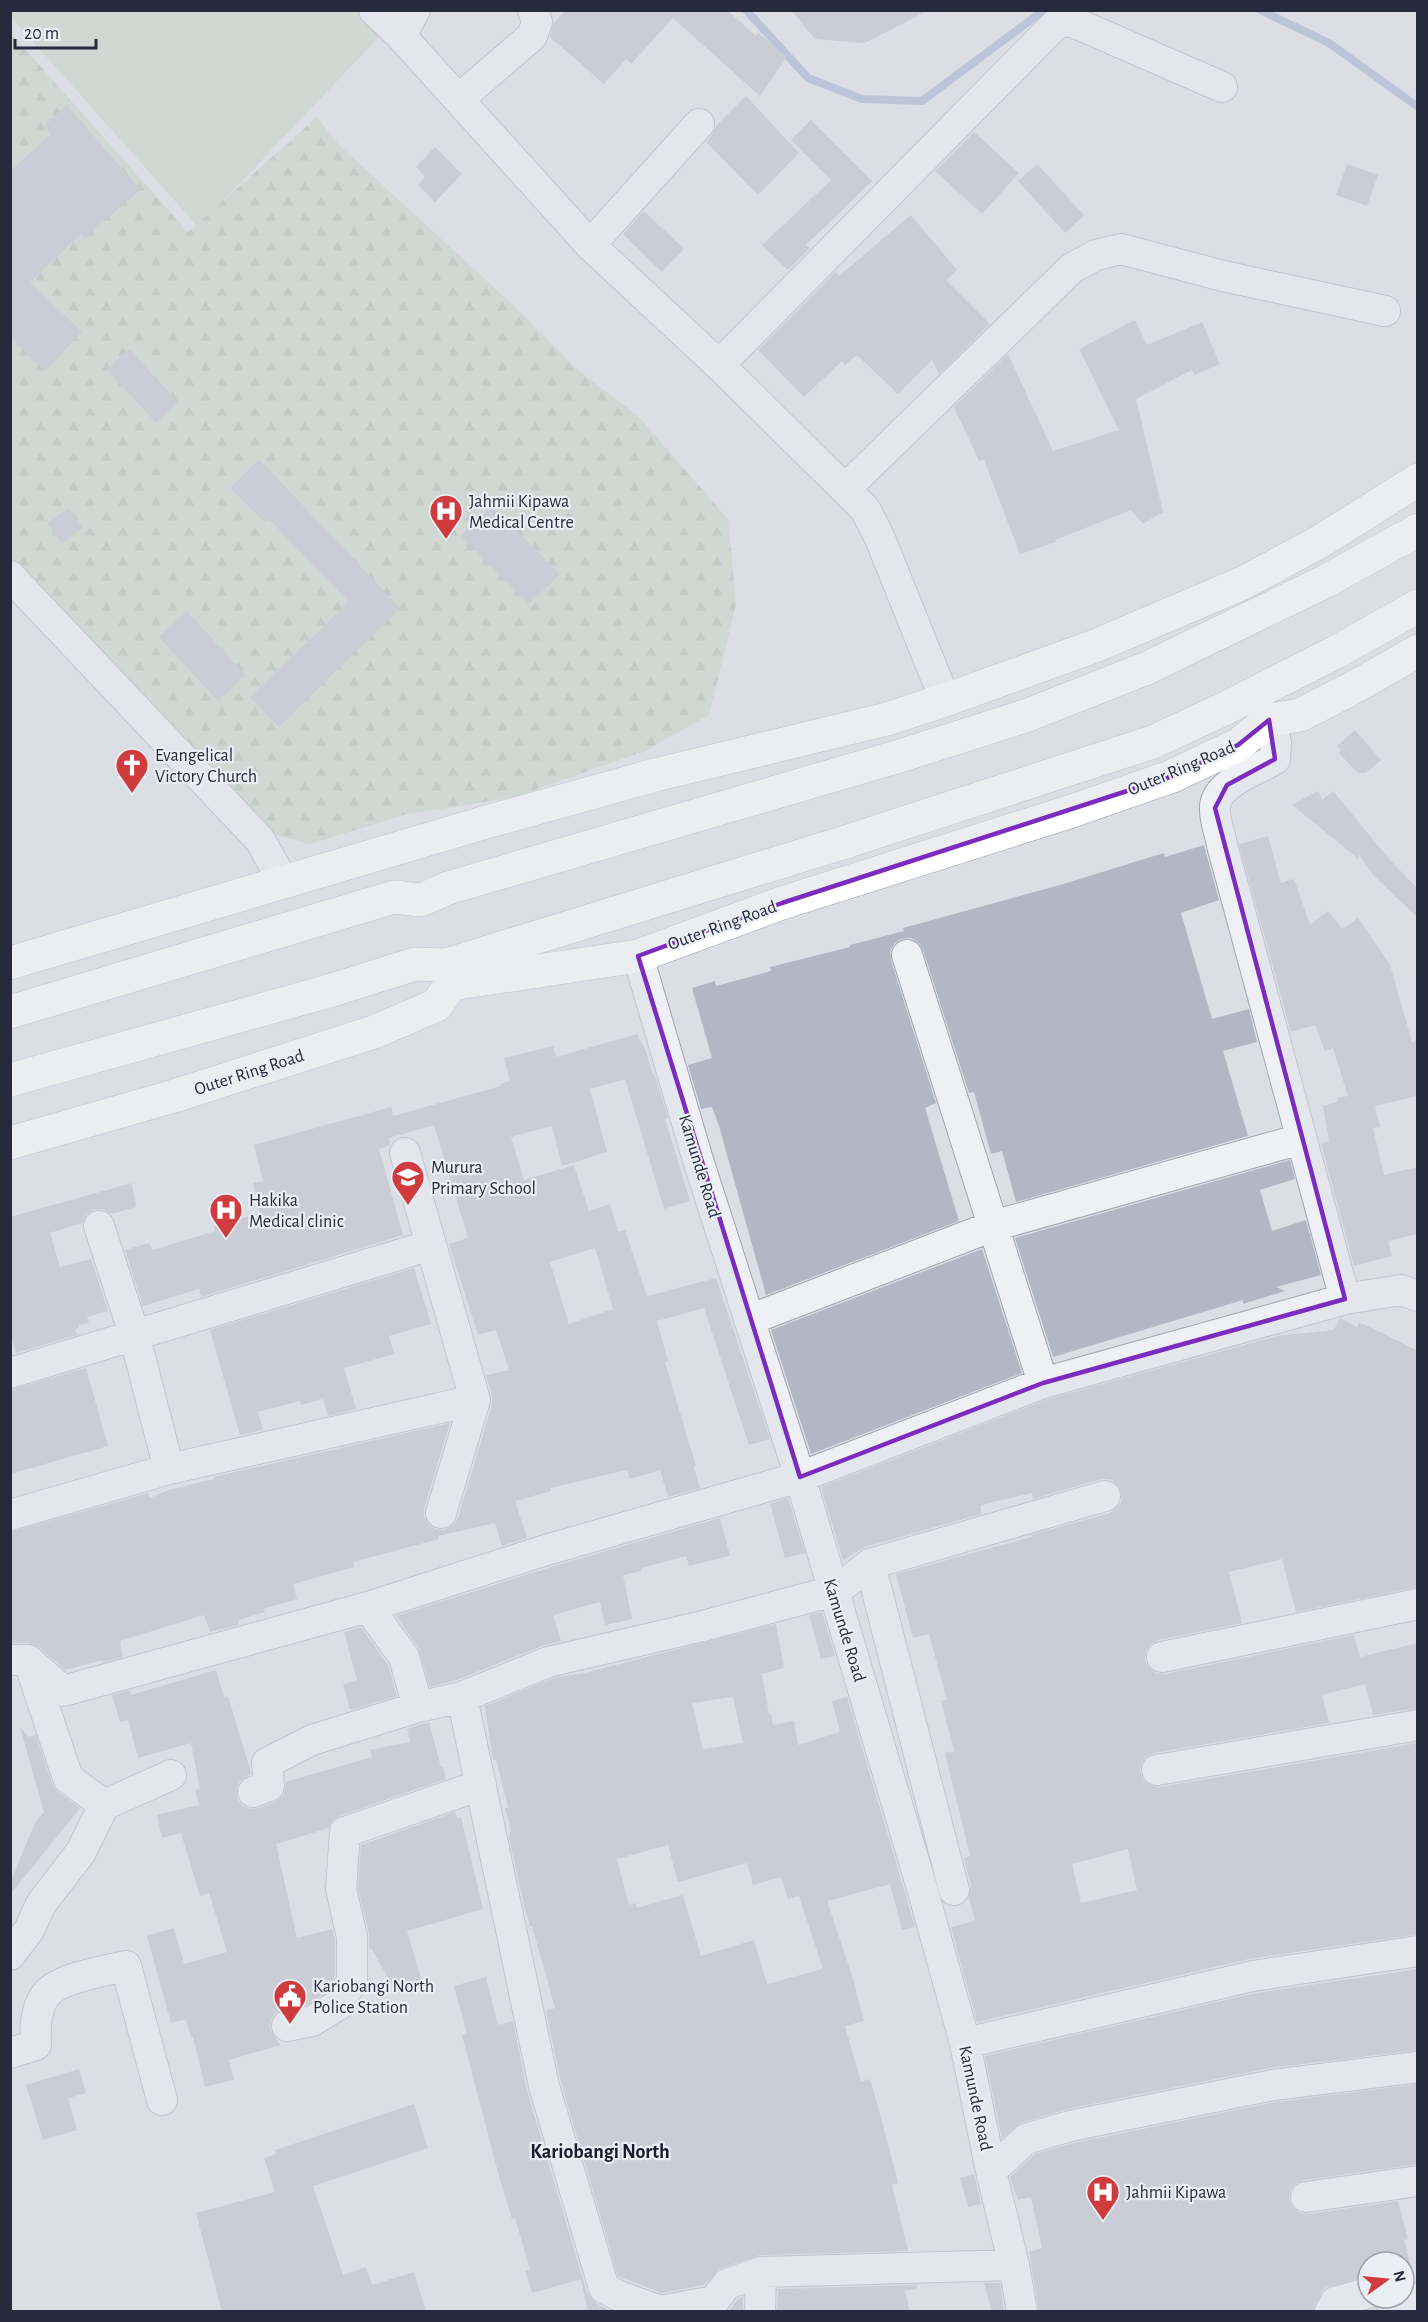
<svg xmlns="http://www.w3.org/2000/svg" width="1428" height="2322" viewBox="0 0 1428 2322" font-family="'Alegreya Sans',sans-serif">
	<defs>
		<pattern id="forest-firs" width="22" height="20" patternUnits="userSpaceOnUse" patternTransform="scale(1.5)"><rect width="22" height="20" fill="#bfd1bd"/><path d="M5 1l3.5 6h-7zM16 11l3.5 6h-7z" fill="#a4b4a3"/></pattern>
	</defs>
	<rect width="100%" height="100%" fill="#dcdee6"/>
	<!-- green -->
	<path fill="#bfd1bd" d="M10 11H359L381 35 198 227 11 17Z"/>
	<!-- forest -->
	<path fill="url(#forest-firs)" d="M10 32 188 232 317 117 339 145 510 302 577 369 638 416 728 519 736 605 709 715 645 751 514 797 404 815 310 844 222 821 11 589Z"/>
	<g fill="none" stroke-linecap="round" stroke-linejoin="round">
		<!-- stream -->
		<path stroke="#95a7c8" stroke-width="8" d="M746 10 808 78 862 99 922 101 1044 10
			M1260 10 1329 43 1418 107"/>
	</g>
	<!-- building -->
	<path fill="#b3b7c3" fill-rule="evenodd" d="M566 10H727L756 36 758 33 787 57 760 96 673 18 631 64 626 59 604 84 550 37 553 24Z
		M791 10H929L865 43 815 39Z
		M746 96 799 153 758 195 706 142 712 135 716 126Z
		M67 105 140 190 85 238 81 234 30 282 82 332 45 371 10 337V171L51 134 44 126Z
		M811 120 872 181 806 245 810 248 788 270 762 245 831 180 791 140Z
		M974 132 1019 173 982 214 935 171Z
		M435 147 462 174 435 202 418 185 425 177 416 167Z
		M1037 164 1084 215 1065 233 1018 181Z
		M1347 164 1378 175 1367 206 1336 195Z
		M644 211 684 249 662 272 623 234Z
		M911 215 957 270 946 280 990 324 939 374 932 360 898 394 857 355 845 365 842 361 804 397 758 350 835 272 839 276Z
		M1135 320 1147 345 1202 322 1220 364 1194 375 1192 370 1136 399 1163 512 1143 524 1131 510 1055 540 1056 542 1020 554 984 460 979 461 954 407 1008 354 1053 451 1119 430 1079 349Z
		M129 349 178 402 156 423 107 369Z
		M259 459 400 608 279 727 250 697 349 602 269 519 265 523 230 488Z
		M491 506 560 574 529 604 461 536Z
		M69 508 83 528 62 543 48 523Z
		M187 611 245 675 218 701 159 637Z
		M1355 730 1381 760 1366 773H1358L1339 753 1341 750 1337 746Z
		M1318 791 1322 800 1333 791 1389 859 1418 889V918L1374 876 1357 852 1359 859 1292 805Z
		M1268 836 1281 883 1294 879 1310 925 1328 911 1342 929 1358 918 1390 965 1412 1042 1418 1039V1096L1375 1106 1380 1127 1373 1128 1384 1175 1418 1167V1234L1388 1241 1392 1256 1354 1266 1321 1143 1329 1141 1323 1106 1338 1102 1337 1098 1348 1096 1333 1048 1325 1051 1315 1025 1291 1032 1239 844Z
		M1204 845 1219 900 1181 913 1212 1019 1249 1009 1257 1042 1223 1051 1248 1136 1016 1202 1002 1151 991 1154 974 1092 969 1093 923 950 919 943 911 938 901 939 895 943 890 951 891 960 936 1103 925 1108 959 1221 766 1295 719 1126 712 1107 701 1109 688 1065 712 1058 692 988 715 981 716 986 771 971 770 967 850 947V945L904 931 903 928 1067 883 1144 859 1164 853 1165 857Z
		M637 1034 646 1052 653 1075H655L668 1118 665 1119 690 1201 664 1209 625 1079 590 1089 607 1152 562 1166 552 1126 511 1137 524 1180 574 1165 589 1211 610 1204 618 1232 625 1230 647 1296 716 1278 770 1439 749 1445 704 1308 657 1321 668 1361 665 1362 696 1466 694 1467 700 1488 668 1497 660 1470 630 1479 627 1470 550 1488 551 1491 515 1501 527 1538 502 1546 495 1523 438 1536 439 1539 353 1562 354 1567 300 1582 293 1585 297 1599 263 1609 265 1612 238 1620 239 1625 210 1632 204 1615 120 1641 123 1657 103 1662 102 1660 65 1670 39 1647 28 1643H10V1532L148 1493 150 1498 169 1490 214 1479 213 1477 450 1423 424 1508V1516L428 1524 435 1529 444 1530 453 1525 458 1518 492 1405V1397L486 1375 509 1370 496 1330 478 1335 449 1244 468 1238 434 1125 389 1138 390 1145 379 1149 403 1235 201 1297 199 1289 143 1306 125 1250 149 1243 153 1250 215 1231 214 1226 260 1213 253 1183 263 1181 254 1145 391 1107 393 1116 501 1086 500 1084 510 1081 504 1058 553 1046 556 1057ZM595 1248 613 1309 569 1324 550 1262Z
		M1290 1160 1295 1179 1260 1190 1272 1231 1306 1220 1321 1275 1276 1287 1285 1291 1243 1304V1300L1053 1357 1015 1238Z
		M132 1183 136 1207 111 1214 103 1209H94L86 1215 82 1223 50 1233 60 1267 91 1259 108 1311 87 1317 89 1323 78 1325 79 1328 75 1329 77 1335 16 1353 10 1334V1217Z
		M982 1249 1022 1373 811 1454 771 1330Z
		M414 1268 431 1324 389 1336 394 1354 344 1368 356 1409 328 1416 323 1399 301 1405 300 1401 258 1412 263 1430 240 1435 210 1330Z
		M1340 1318 1357 1327 1359 1322 1418 1351V1587L1296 1612 1282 1559 1229 1572 1242 1623 1158 1640 1151 1644 1146 1651 1145 1661 1149 1668 1156 1673 1165 1674 1354 1635 1360 1657 1418 1643V1708L1373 1715 1365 1684 1322 1695 1329 1723 1154 1753 1146 1757 1141 1764 1140 1772 1144 1781 1152 1786 1160 1787 1418 1743V1934L1249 1959 977 2022 951 1927 975 1921 969 1897 971 1886 964 1858 970 1856 945 1753 954 1751 941 1701 947 1700 929 1634 913 1638 896 1574 1032 1537 1031 1535 1110 1513 1117 1508 1122 1501 1121 1491 1116 1483 1110 1479H1101L1033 1499 1032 1493 981 1505V1514L865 1547 843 1560 821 1487 1048 1399 1277 1336 1334 1330ZM1128 1849 1137 1890 1081 1903 1072 1864Z
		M86 1368 108 1446 10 1474V1390Z
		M788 1498 805 1553 785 1558 770 1504Z
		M720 1518 730 1556 689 1566 686 1556 642 1568V1571L623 1575 632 1619 605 1625 600 1602 553 1615 561 1641 542 1646 457 1680 430 1687 418 1647 396 1616 551 1567Z
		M822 1612 835 1656 821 1659 809 1615Z
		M776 1624 784 1668 762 1674 769 1714H771L773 1725 794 1721 798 1745 840 1732 832 1701 847 1697 915 1927 902 1930 890 1884 827 1901 852 1975 864 2021 845 2026 861 2082 870 2079 882 2121 898 2183 892 2185 908 2251 760 2255 721 2268 704 2285 662 2293 618 2276 561 2082 546 2011 555 2008 532 1926H530L524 1905 509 1838 511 1830 505 1808 508 1807 496 1760H493L485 1706 553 1678 577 1674V1675ZM733 1697 743 1743 703 1749 692 1703ZM668 1845 678 1882 747 1863 753 1885 781 1877 788 1899 799 1896 823 1969 767 1984 754 1940 701 1956 683 1895 637 1908 636 1903 629 1905 617 1859Z
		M361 1627 388 1665 397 1696 350 1710 343 1684 357 1680 344 1632Z
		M216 1670 224 1697 228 1696 250 1769 251 1774 240 1781 236 1789 237 1799 243 1806 250 1809 258 1808 275 1802 284 1795 286 1782 372 1757 370 1750 410 1742 407 1729 429 1722 441 1767H443L446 1779 339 1816 332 1821 329 1828 276 1844 297 1938 332 1929 335 1939V1976L326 1992 306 2005 284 2009 275 2013 271 2020 270 2029 280 2045 229 2060 234 2080 205 2087 193 2037 191 2038 186 2019 171 2023 147 1936 174 1928 184 1964 227 1952 209 1893 200 1896 181 1833 162 1838 157 1815 199 1805 195 1790 200 1789 191 1743 138 1758 128 1720 120 1722 112 1695 130 1690 131 1695Z
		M20 1727 29 1737 36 1735 52 1784 57 1791 80 1808 13 1891 10 1890V1883L35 1823 44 1812Z
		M455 1812 457 1818 461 1817 483 1909 407 1931 423 1985 397 1993 371 1948 369 1949V1933L358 1888 361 1845Z
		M1418 1969V2050L1270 2068 1067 2109 1021 2123 1002 2138 985 2056 1256 1993Z
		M486 1977 498 2025 513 2021 527 2091 587 2293 596 2303 611 2312H588L581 2279 532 2293 525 2271 530 2270 515 2218 512 2219 500 2180 462 2035 467 2034 454 1986Z
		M79 2069 86 2093 68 2098 77 2130 43 2140 26 2085Z
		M1418 2084V2164L1304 2180 1295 2184 1290 2191 1289 2199 1293 2208 1300 2213 1308 2214 1398 2201 1408 2239 1404 2240 1415 2281 1404 2282V2262H1368V2276L1324 2288 1315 2304 1313 2312H1039L1029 2252 1042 2248 1031 2197 1018 2200 1010 2177 1035 2154 1074 2143 1276 2102Z
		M414 2104 428 2148 313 2186 343 2275 366 2267 372 2285 414 2272 426 2312H222L196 2213 275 2192 264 2158 276 2154 275 2150Z
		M974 2174 981 2204 968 2207 960 2178Z
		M984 2283H1000L1004 2312H992Z
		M916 2285 917 2288 905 2291 910 2312H777L778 2289Z
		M743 2297V2312H728L738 2299Z"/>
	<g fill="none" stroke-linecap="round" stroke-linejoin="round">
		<defs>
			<path id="minor" d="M374 10 401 36
				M415 10 401 36 590 245 719 365 865 509 879 536 945 700
				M459 99 532 36 537 22 533 10
				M590 245 699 124
				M719 365 1055 25 1066 20 1080 25 1222 87
				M845 489 1072 268 1096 255 1121 249 1223 276 1385 311
				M10 576 260 840 284 883
				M1269 720 1276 742 1275 759C1257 770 1216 783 1215 807 1214 819 1220 833 1222 845L1345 1299 1401 1290 1418 1296
				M907 955 1043 1383
				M638 956 698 1160 800 1477 924 1895 965 2043 991 2171 1014 2265 1022 2312
				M405 1153 475 1400 441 1513
				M99 1226 134 1334 169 1469
				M749 1320 993 1226 1301 1139
				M10 1373 431 1245
				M10 1515 169 1469 475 1400
				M870 1564 954 1890
				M368 1607 404 1657 418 1707 462 1697 544 2086 604 2288 619 2296 660 2311 714 2301 727 2284 761 2272 1014 2265
				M1162 1657 1418 1604
				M10 1660H28L63 1691 368 1607 546 1550 800 1477 1043 1383 1345 1299
				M29 1662 68 1778 104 1805
				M462 1697 548 1662 703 1626 837 1590 870 1564 1105 1496
				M1157 1770 1418 1725
				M253 1792 269 1786 267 1763 312 1740 418 1707
				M10 1955 29 1930 41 1904 81 1852 104 1805 171 1775
				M287 2026 312 2021 343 2002 342 1996 352 1982V1937L341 1889 345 1832 481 1785
				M965 2043 1253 1976 1418 1951
				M10 2053 36 2045C35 2029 35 2010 45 1996 57 1978 105 1971 126 1966L162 2100
				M991 2171 1026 2139 1070 2126 1273 2085 1418 2067
				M1306 2197 1418 2181
				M1388 2298 1393 2301 1418 2298
				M760 2312 761 2272
				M1330 2312 1335 2302 1368 2293"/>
			<path id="major" d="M10 963 483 823 655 775 887 719 945 700 1095 646 1243 583 1321 541 1418 480
				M10 1012 394 897 421 900 448 888 903 755 1028 715 1147 668 1326 581 1418 530
				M10 1080 329 991 415 964 446 965 839 844 1153 742 1226 708 1336 652 1418 606
				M10 1143 174 1096 374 1032 437 1005 451 984 638 956 782 903 1069 812 1170 777 1238 745 1269 720 1300 715 1349 690 1418 651"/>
		</defs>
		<!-- minor casing -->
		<use href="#minor" stroke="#a1a5b0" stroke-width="32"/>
		<!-- major casing -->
		<use href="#major" stroke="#9ba1b2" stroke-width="34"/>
		<!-- minor -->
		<use href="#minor" stroke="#eef0f5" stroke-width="30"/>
		<!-- major -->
		<use href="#major" stroke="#fff" stroke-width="33"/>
	</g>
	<!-- marked area -->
	<path d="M0 0H1428V2322H0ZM1269 720 1275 759 1227 785 1215 808 1345 1299 1043 1383 800 1477 638 956 782 903 1170 777 1238 745Z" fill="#dcdee6" fill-opacity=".55" fill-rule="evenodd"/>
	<path fill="none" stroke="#7b2cbf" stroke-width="4.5" stroke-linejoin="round" d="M1269 720 1275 759 1227 785 1215 808 1345 1299 1043 1383 800 1477 638 956 782 903 1170 777 1238 745Z"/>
	<!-- icons -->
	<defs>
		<symbol id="hospital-pin" viewBox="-11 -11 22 30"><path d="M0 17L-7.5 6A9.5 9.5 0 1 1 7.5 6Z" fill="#d03c3e" stroke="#ebeef4"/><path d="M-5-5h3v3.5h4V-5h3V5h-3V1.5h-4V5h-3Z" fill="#fff"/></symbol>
		<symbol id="church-pin" viewBox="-11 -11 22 30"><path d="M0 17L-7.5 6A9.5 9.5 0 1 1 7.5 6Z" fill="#d03c3e" stroke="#ebeef4"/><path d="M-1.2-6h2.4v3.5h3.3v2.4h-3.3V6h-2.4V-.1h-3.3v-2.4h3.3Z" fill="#fff"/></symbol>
		<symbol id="school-pin" viewBox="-11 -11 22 30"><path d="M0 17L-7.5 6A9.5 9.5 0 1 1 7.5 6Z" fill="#d03c3e" stroke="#ebeef4"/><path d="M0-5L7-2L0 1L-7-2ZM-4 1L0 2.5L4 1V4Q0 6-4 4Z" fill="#fff"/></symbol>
		<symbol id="civic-pin" viewBox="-11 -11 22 30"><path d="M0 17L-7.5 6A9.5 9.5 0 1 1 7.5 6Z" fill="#d03c3e" stroke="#ebeef4"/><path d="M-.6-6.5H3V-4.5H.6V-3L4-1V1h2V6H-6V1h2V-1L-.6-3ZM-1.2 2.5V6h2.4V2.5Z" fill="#fff"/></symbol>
	</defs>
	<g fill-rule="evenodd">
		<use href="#hospital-pin" x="427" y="492" width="38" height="52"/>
		<use href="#church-pin" x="113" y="746" width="38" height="52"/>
		<use href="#school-pin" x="389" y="1158" width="38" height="52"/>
		<use href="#hospital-pin" x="207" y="1191" width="38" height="52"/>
		<use href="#civic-pin" x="271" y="1977" width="38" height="52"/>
		<use href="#hospital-pin" x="1084" y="2173" width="38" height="52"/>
	</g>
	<g text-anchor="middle" stroke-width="4.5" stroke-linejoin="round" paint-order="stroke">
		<!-- poi labels -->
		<g font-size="18" fill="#252b3d" stroke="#ebeef4" text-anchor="start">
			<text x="469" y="507">Jahmii Kipawa<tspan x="469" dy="21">Medical Centre</tspan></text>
			<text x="155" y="761">Evangelical<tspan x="155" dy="21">Victory Church</tspan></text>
			<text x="431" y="1173">Murura<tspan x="431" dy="21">Primary School</tspan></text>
			<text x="249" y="1206">Hakika<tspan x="249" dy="21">Medical clinic</tspan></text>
			<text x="313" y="1992">Kariobangi North<tspan x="313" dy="21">Police Station</tspan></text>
			<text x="1126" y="2198">Jahmii Kipawa</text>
		</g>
		<!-- street labels -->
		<g font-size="18" fill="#252b3d" stroke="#ebeef4">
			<text transform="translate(1181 768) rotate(-23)" y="6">Outer Ring Road</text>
			<text transform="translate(722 925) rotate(-20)" y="6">Outer Ring Road</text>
			<text transform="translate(249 1072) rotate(-18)" y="6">Outer Ring Road</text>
			<text transform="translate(700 1166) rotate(73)" y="6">Kamunde Road</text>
			<text transform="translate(845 1630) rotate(73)" y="6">Kamunde Road</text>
			<text transform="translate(976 2098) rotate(78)" y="6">Kamunde Road</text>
		</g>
		<!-- neighbourhood labels -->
		<g font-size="20" font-weight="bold" fill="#181c2d" stroke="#ebeef4">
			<text x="600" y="2158">Kariobangi North</text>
		</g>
	</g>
	<!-- border -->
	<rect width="1428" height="2322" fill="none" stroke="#252b3d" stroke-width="24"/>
	<!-- north arrow -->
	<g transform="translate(1386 2280) rotate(75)"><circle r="28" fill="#ebeef4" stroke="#9ca0ab" stroke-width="1.5"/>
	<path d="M0-4.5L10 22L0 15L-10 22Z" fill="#d03c3e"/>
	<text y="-9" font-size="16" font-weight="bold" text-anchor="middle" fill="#252b3d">N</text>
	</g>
	<!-- scale -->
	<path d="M15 39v9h81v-9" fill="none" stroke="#252b3d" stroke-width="3"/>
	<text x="24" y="39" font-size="18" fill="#252b3d" stroke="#ebeef4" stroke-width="4.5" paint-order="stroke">20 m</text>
</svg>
